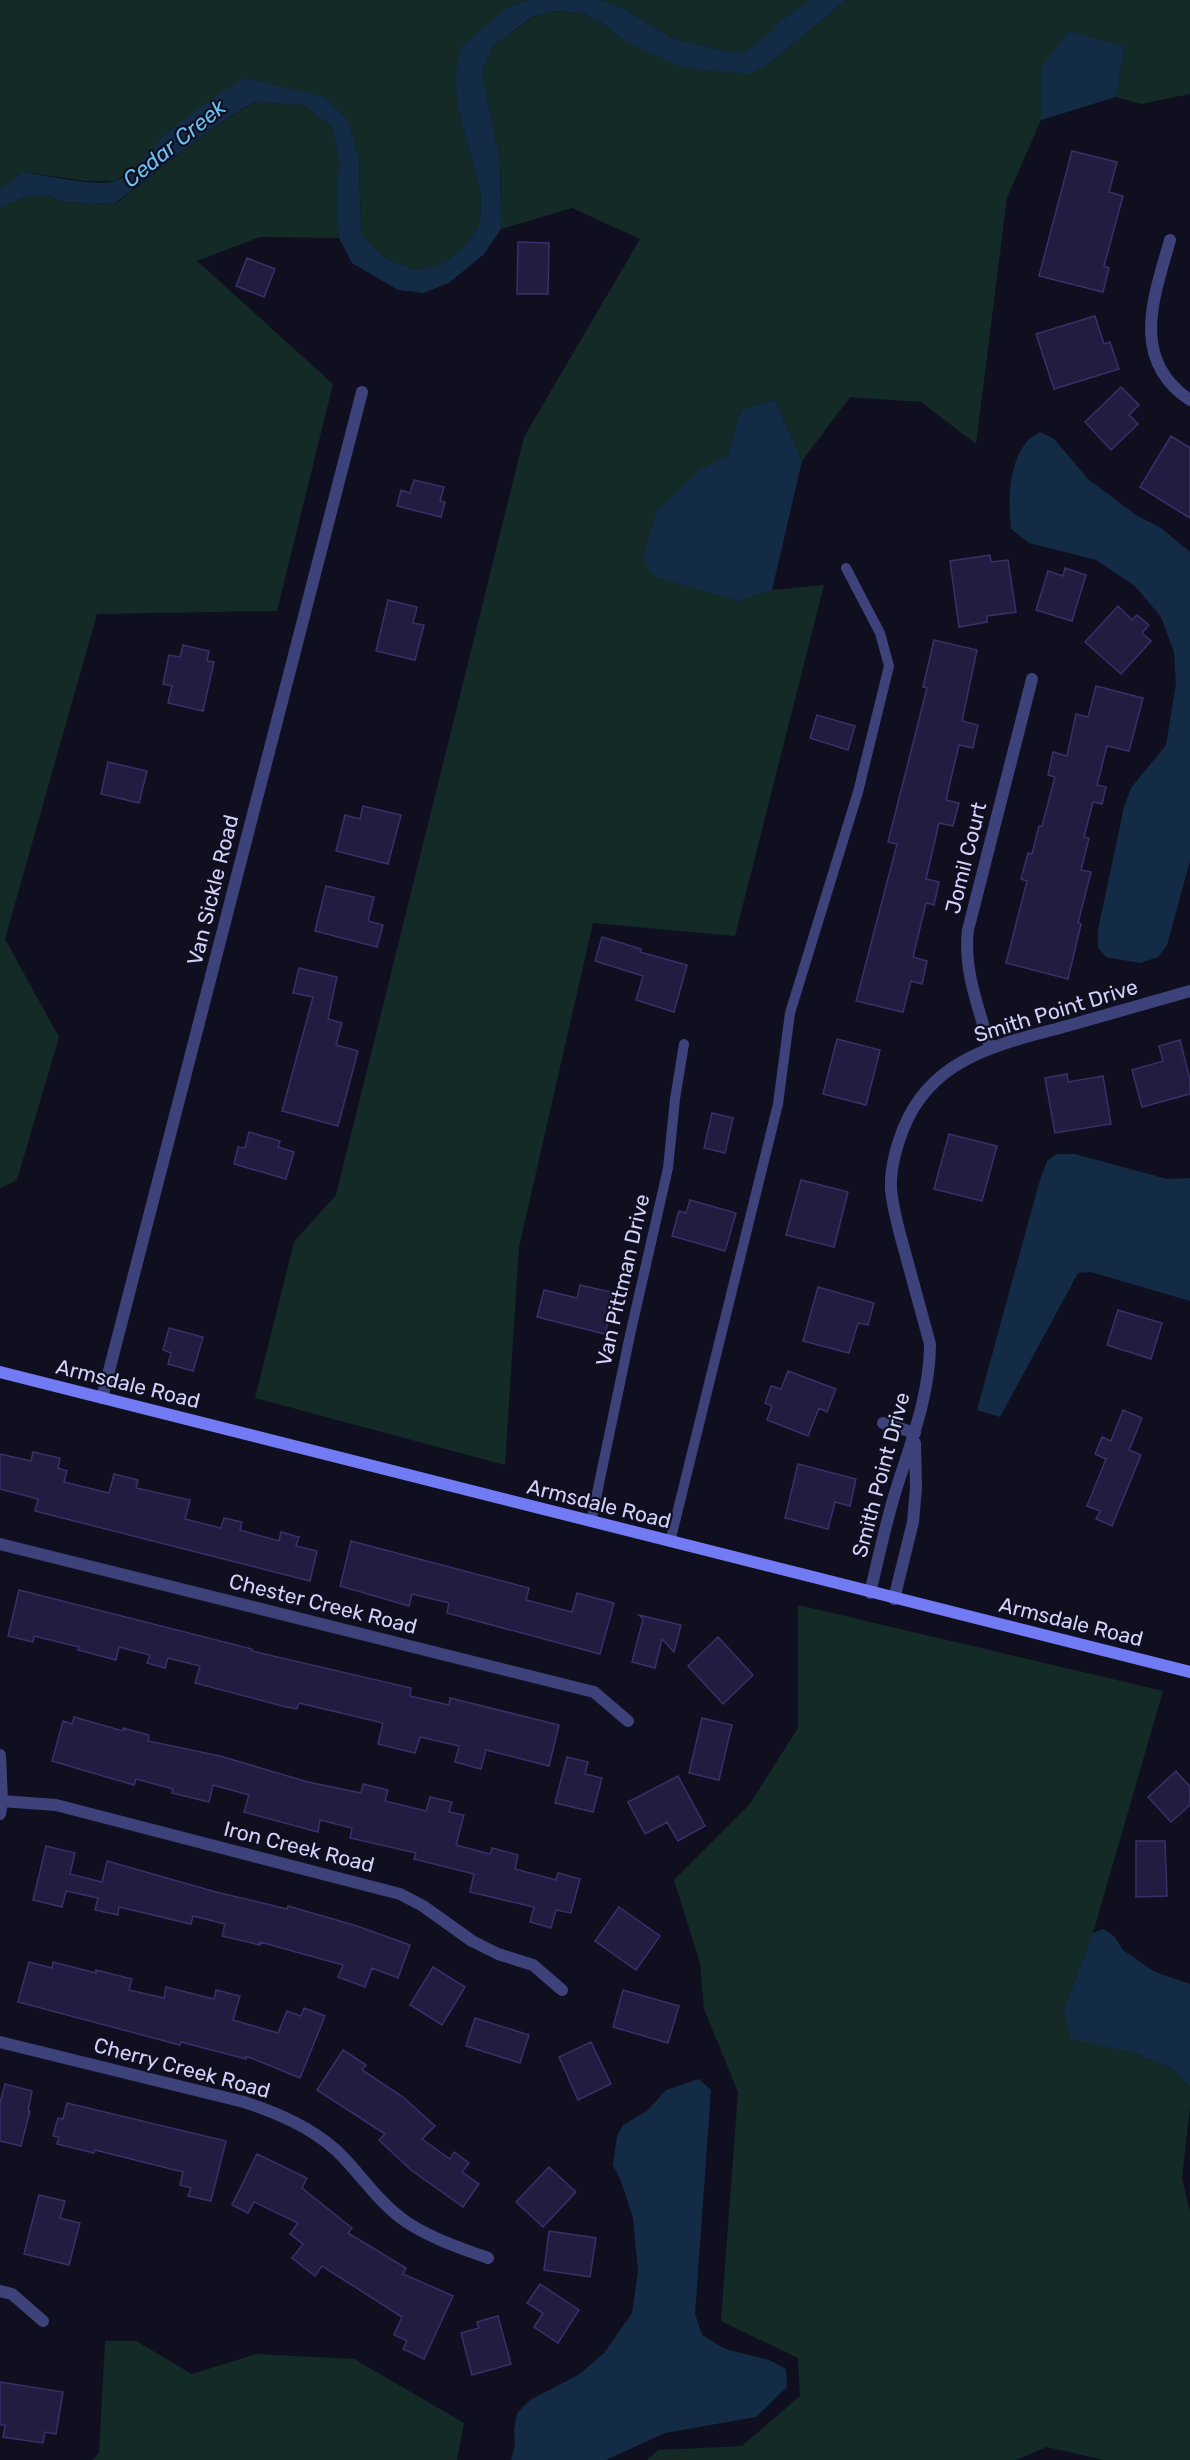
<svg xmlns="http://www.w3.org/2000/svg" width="1190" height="2460" viewBox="0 0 1190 2460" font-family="Rubik,sans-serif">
	<rect width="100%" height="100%" fill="#100f20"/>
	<!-- green -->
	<path fill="#132a27" d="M0 0H528L505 9 457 105 481 193 480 223 465 246 440 266 415 270 383 257 361 235 359 159 349 122 245 78 161 139 138 167 115 181H85L23 172 0 189Z
		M600 0H810L773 26 774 30 746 52H728L670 37 621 7Z
		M846 0H1190V94L1141 104 1116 97 1125 47 1041 68V120L1007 198 976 444 921 402 850 397 802 461 775 400 741 410 728 456 698 472 739 601 772 590 824 585 735 936 593 923 519 1247 505 1465 255 1398 294 1242 336 1195 524 437 640 239 572 208 501 229 500 160 482 73 492 47 533 17 553 11 582 13 601 22 623 40 771 62Z
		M255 102 303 105 332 127 339 162 337 196 339 238 260 237 197 261 333 384 277 611 97 614 5 939 59 1037 17 1180 0 1188V207L31 195H47L64 202 115 204 212 128Z
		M798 1605 1163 1691 1093 1933 1064 2009 1131 2052 1170 2067 1190 2087V2108L1182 2178 1190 2212V2460H1104L1047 2447 1016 2460H647L658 2450 742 2446 800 2396 798 2358 721 2321 738 2092 704 2009 700 1963 674 1880 749 1805 798 1728Z
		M105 2341H136L192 2374 256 2354 354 2359 464 2423 457 2460H93L99 2453Z"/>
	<!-- water -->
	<path fill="#142b46" d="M528 0H600L621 7 670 37 728 52H746L773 30V26L810 0H846L771 62 750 74 681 67 623 40 601 22 582 13 553 11 532 17 492 47 482 73 500 160 501 229 484 254 449 283 423 293 398 290 352 263 339 238 337 196 339 162 332 127 303 105 254 102 212 128 114 204 64 202 47 195H31L0 207V189L23 172C45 175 94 187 115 181 137 174 147 152 162 138 188 114 215 96 245 78L325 97 349 122 359 159 361 235 383 257 415 270 440 266 465 246 480 223 481 193 457 105 456 71 461 47 505 9Z
		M1069 31 1125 47 1116 97 1041 120V68Z
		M775 400 802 461 772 590 739 601 655 577 643 560 656 512 698 471 728 456 741 410Z
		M1040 432 1054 439 1088 479 1136 515 1161 528 1190 552V861L1167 945 1158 957 1140 963 1106 957 1098 947V930L1124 807 1131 788 1166 745 1176 684 1174 652 1161 617 1135 586 1096 560 1029 543 1011 529C1008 501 1008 468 1025 444 1028 439 1035 435 1040 432Z
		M1056 1154H1075L1167 1179 1190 1178V1301L1091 1272 1078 1273 1000 1417 977 1410 1039 1183 1047 1161Z
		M1103 1929 1114 1936 1123 1950 1155 1972 1190 1984V2087L1170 2067 1131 2052 1071 2039 1064 2009 1093 1933Z
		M699 2079 711 2090 695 2314 702 2335 725 2349 769 2360 786 2369 787 2387 756 2417 665 2433 606 2460H511L515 2445 514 2430 517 2413 530 2400 580 2374 604 2353 632 2313 638 2271 633 2218 621 2181 613 2165 617 2136 623 2125 647 2111 666 2090Z"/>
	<!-- building -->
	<path fill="#211d40" stroke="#37316a" stroke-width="1.5" d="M1072 151 1117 162 1109 192 1123 196 1104 266 1109 268 1103 292 1039 276Z
		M518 242 549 243 548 294H517Z
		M247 258 275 269 264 297 236 286Z
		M1095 316 1104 344 1110 342 1119 369 1054 389 1036 334Z
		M1121 387 1139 405 1129 415 1138 424 1111 450 1085 422Z
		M1171 436 1190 448V518L1140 487Z
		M414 480 444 487 440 501 445 502 441 517 397 506 401 490 410 493Z
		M990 555 991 562 1008 560 1016 612 987 616V622L959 627 950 561Z
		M1065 568 1086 575 1072 621 1036 610 1048 571 1063 576Z
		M388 600 417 607 413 623 424 625 415 660 376 651Z
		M1118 606 1132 620 1137 615 1149 625 1142 633 1151 641 1121 674 1085 642Z
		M934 640 977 650 962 721 978 725 973 748 959 745 946 800 959 803 953 826 939 823 926 879 939 882 934 905 926 903 913 957 927 961 922 984 911 981 903 1012 856 1001 897 844 888 842 927 688 923 687Z
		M183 645 209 651 207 661 214 662 203 711 168 703 172 686 163 684 169 655 180 657Z
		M1096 686 1143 698 1129 751 1107 746 1097 785 1106 787 1102 804 1093 802 1084 837 1089 838 1081 870 1091 872 1078 923 1081 924 1068 979 1006 963 1027 881 1021 879 1028 853 1032 854 1039 826H1042L1055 777 1048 775 1053 752 1067 756 1076 714 1088 717Z
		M817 715 855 726 848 750 810 738Z
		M108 762 147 771 139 803 101 794Z
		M363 806 401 815 388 864 336 851 345 815 360 819Z
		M326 886 374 897 368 921 383 925 377 947 315 931Z
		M602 937 641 949 640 952 687 965 674 1012 636 1000 643 976 595 961Z
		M299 968 337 977 328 1019 342 1023 336 1045 358 1051 338 1126 282 1111 313 997 293 993Z
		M837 1039 880 1050 866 1105 823 1094Z
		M1180 1040 1190 1080V1094L1142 1107 1132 1070 1163 1061 1159 1046Z
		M1067 1074 1068 1082 1103 1076 1111 1124 1055 1133 1045 1078Z
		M712 1113 733 1118 725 1153 704 1148Z
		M249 1132 280 1141 278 1147 294 1152 286 1179 234 1164 238 1147 245 1148Z
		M949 1134 997 1146 982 1201 934 1189Z
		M801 1180 848 1192 834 1247 786 1235Z
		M690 1200 736 1213 725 1251 672 1236 679 1211 686 1213Z
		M580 1285 615 1293 605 1334 537 1317 544 1290 577 1298Z
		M818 1287 874 1303 868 1325 858 1323 849 1353 803 1341Z
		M1118 1310 1162 1323 1151 1359 1107 1345Z
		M169 1328 203 1337 193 1371 168 1364 171 1353 163 1350Z
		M788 1371 836 1389 827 1412 819 1408 808 1436 767 1420 772 1406 765 1403 771 1386 781 1389Z
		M1123 1410 1142 1418 1129 1450 1141 1455 1112 1526 1096 1519 1100 1511 1087 1506 1106 1459 1095 1454 1102 1437 1111 1441Z
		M33 1452 60 1458 58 1468 67 1471 64 1482 109 1493 114 1474 138 1480 136 1488 190 1500 185 1519 221 1528 224 1518 242 1522 240 1530 279 1541 281 1532 299 1537 296 1546 317 1551 310 1581 35 1511 38 1499 0 1489V1454L31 1461Z
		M798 1464 856 1479 850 1506 835 1502 828 1529 785 1518Z
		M351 1541 529 1588 526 1600 572 1612 577 1593 614 1603 600 1654 447 1613 449 1603 412 1594 409 1606 340 1586Z
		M19 1590 252 1649V1651L411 1688 410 1696 449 1705 450 1698 559 1725 549 1766 486 1750 481 1769 455 1762 459 1746 420 1737 415 1753 378 1744 383 1723 299 1703 297 1709 286 1707 195 1683 200 1666 168 1658 165 1668 147 1663 150 1655 119 1647 116 1660 78 1650 79 1647 34 1636 33 1642 8 1636Z
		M639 1615 681 1625 674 1652 662 1639 655 1668 632 1662 643 1619Z
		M718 1637 753 1675 723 1704 688 1666Z
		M74 1717 123 1731V1728L149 1735 148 1741 220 1756 308 1782 361 1793 363 1784 388 1790 385 1801 426 1811 430 1797 452 1802 449 1812 464 1815 456 1845 490 1854 492 1848 518 1855 515 1869 556 1880 558 1873 580 1879 571 1913 556 1910 551 1928 530 1922 534 1907 470 1892 474 1874 414 1859 416 1853 350 1838 352 1828 320 1820 318 1832 244 1812 249 1795 213 1785 209 1802 172 1793 173 1789 136 1779 134 1785 52 1761 63 1721 72 1724Z
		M702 1718 732 1725 719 1780 689 1773Z
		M567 1757 588 1762 585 1774 602 1778 593 1812 555 1803Z
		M1176 1771 1190 1787V1805L1171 1822 1148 1797Z
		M678 1776 705 1826 678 1841 667 1822 645 1834 628 1802Z
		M1136 1841H1165L1167 1896 1136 1897Z
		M46 1846 75 1853 70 1874 102 1882 107 1861 216 1892 287 1909 288 1906 357 1926 410 1945 398 1978 372 1968 365 1987 338 1977 343 1965 260 1942V1945L222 1936 225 1924 193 1916 191 1924 119 1907 118 1915 95 1910 98 1898 66 1891 62 1907 33 1900Z
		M619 1907 660 1936 636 1970 595 1941Z
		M29 1962 52 1968 53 1962 96 1973V1970L132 1979 129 1990 164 1998 166 1987 214 1999 216 1990 240 1996 233 2020 278 2033 287 2011 301 2016 304 2008 325 2016 300 2078 246 2056V2059L181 2042 180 2045 18 2002Z
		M433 1967 465 1987 442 2025 410 2005Z
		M623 1990 679 2006 668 2043 613 2027Z
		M475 2018 529 2035 520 2063 466 2046Z
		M591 2042 611 2084 578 2100 559 2057Z
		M343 2050 366 2065 362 2070 403 2097 435 2126 422 2139 450 2159 454 2152 469 2163 462 2172 479 2184 463 2207 411 2170 379 2140 385 2134 317 2090Z
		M5 2084 32 2091 28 2111H30L21 2146 0 2141V2103Z
		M67 2103 226 2141 211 2201 188 2196 191 2188 180 2185 183 2172 95 2150 94 2153 57 2144 59 2137 53 2136 58 2118 63 2119Z
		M257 2154 307 2178 302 2188 352 2228 348 2233 406 2268 403 2274 453 2296 424 2359 403 2349 407 2341 394 2335 402 2317 322 2266 315 2276 292 2258 303 2244 290 2234 298 2223 254 2202 248 2213 232 2205Z
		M549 2167 576 2192 543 2227 516 2202Z
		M39 2195 65 2201 60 2218 80 2223 69 2265 24 2254Z
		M549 2231 596 2238 590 2277 544 2270Z
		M540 2284 579 2310 558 2343 534 2327 543 2313 527 2303Z
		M498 2316 511 2364 472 2375 461 2333 479 2328 477 2322Z
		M0 2382 63 2392 56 2434 45 2432 43 2443 3 2437 5 2425H0Z"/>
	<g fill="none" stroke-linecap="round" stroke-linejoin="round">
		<!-- lane -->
		<path stroke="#3e427b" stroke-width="10" d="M591 1522 630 1335 668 1168 675 1099 684 1044
			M670 1542 778 1104 790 1013 858 792 889 666 880 633 846 568"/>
		<!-- street -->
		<path stroke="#3e427b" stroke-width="12" d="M1170 240C1154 297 1129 359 1190 400
			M990 1047C979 1009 963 970 968 930L1032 679
			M102 1398 362 392
			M883 1423 915 1433
			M0 1544 594 1692 628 1721
			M870 1593C878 1560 885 1526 895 1493 910 1445 930 1395 930 1344 922 1315 914 1285 906 1256 900 1234 893 1212 891 1189 890 1167 896 1147 904 1127 933 1056 1001 1044 1067 1026 1108 1014 1149 1003 1190 991
			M894 1599 913 1522 916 1488 915 1443
			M0 1755 2 1801 0 1814
			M2 1801 56 1805 400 1894 423 1906 472 1941 498 1954 533 1965 562 1990
			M0 2042 244 2102C277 2113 311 2127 337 2151 361 2174 380 2205 408 2223 433 2239 460 2248 488 2258
			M0 2291 12 2294 43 2321"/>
		<!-- secondary -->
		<path stroke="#727bf3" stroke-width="12" d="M0 1372 1190 1672"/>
	</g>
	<g text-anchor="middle" stroke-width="4.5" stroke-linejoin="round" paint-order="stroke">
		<!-- street labels -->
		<g font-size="21" fill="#d3d2fb" stroke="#100f20">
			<text transform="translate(966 858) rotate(-76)" y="7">Jomil Court</text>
			<text transform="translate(213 890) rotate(-76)" y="7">Van Sickle Road</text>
			<text transform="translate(1056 1011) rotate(-17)" y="7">Smith Point Drive</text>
			<text transform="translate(623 1280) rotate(-77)" y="7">Van Pittman Drive</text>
			<text transform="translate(128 1384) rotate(14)" y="7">Armsdale Road</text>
			<text transform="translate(881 1475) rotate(-75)" y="7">Smith Point Drive</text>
			<text transform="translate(599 1504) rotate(14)" y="7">Armsdale Road</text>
			<text transform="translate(323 1604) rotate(14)" y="7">Chester Creek Road</text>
			<text transform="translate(1071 1622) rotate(14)" y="7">Armsdale Road</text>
			<text transform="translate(299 1847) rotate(14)" y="7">Iron Creek Road</text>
			<text transform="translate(182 2068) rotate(15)" y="7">Cherry Creek Road</text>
		</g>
		<!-- water labels -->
		<g font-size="22" font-style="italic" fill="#6ac0f2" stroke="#100f20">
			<text transform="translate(174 143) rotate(-39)" y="8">Cedar Creek</text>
		</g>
	</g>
</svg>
